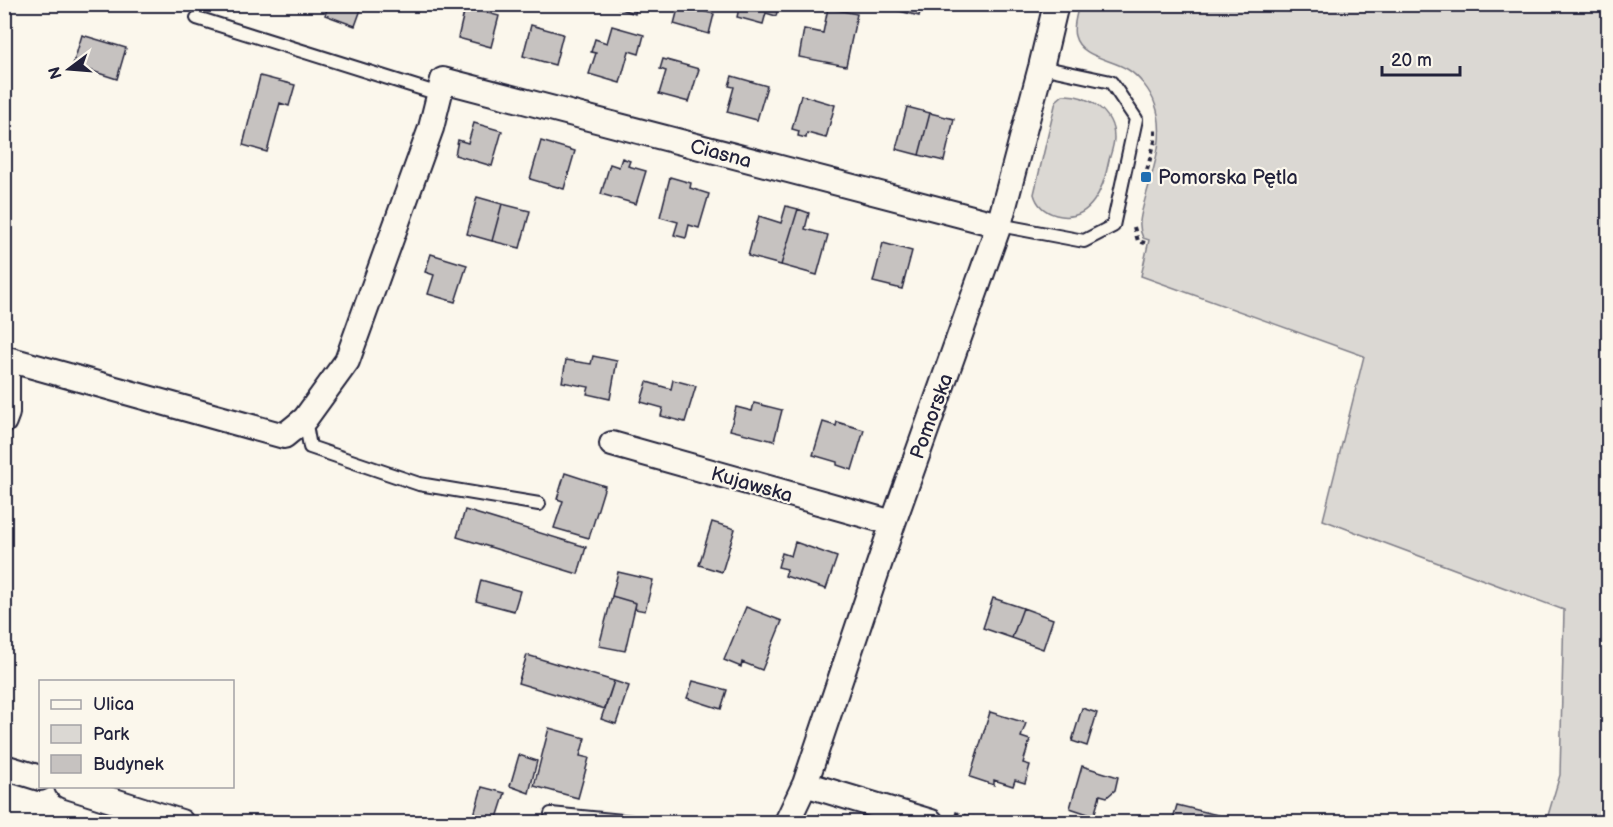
<svg xmlns="http://www.w3.org/2000/svg" width="1613" height="827" viewBox="0 0 1613 827" font-family="'Balsamiq Sans',sans-serif">
	<rect width="100%" height="100%" fill="#fbf7ec"/>
	<filter id="ink" filterUnits="userSpaceOnUse"><feTurbulence type="fractalNoise" baseFrequency=".0167" numOctaves="2"/><feDisplacementMap in="SourceGraphic" scale="12" xChannelSelector="R" yChannelSelector="G"/><feConvolveMatrix kernelMatrix="1 2 1 2 8 2 1 2 1" color-interpolation-filters="sRGB"/></filter>
	<g filter="url(#ink)">
		<!-- green -->
		<path fill="#dbd8d3" stroke="#7e7d87" stroke-width="1.5" d="M1079 4 1608 5V822H1546L1560 775 1564 610 1323 520 1364 356 1141 276 1149 240 1143 238C1137 226 1141 215 1144 203 1152 172 1167 136 1155 104 1151 92 1139 76 1127 69 1111 59 1080 57 1075 36 1072 27 1077 14 1079 4Z
			M1063 95C1087 94 1114 111 1114 138 1114 145 1111 153 1109 160 1104 187 1091 224 1056 215 1045 212 1037 205 1034 194L1056 101Z"/>
		<!-- building -->
		<path fill="#c6c2c0" stroke="#22223b" stroke-width="1.5" d="M329 4H363L355 26 325 15Z
			M466 4H482L480 11 499 16 491 47 458 38Z
			M608 4H637L635 14Z
			M740 4H779L776 16 766 13 763 24 737 17Z
			M885 4H922L919 16 884 7Z
			M679 5 714 14 709 34 674 24Z
			M828 8 857 14 846 66 799 57 804 29 823 33Z
			M531 25 563 34 555 65 523 56Z
			M612 26 644 35 639 54 629 51 620 83 589 74 596 53 591 52 595 39 607 43Z
			M82 35 126 48 117 79 73 65Z
			M663 59 699 69 689 102 659 94 666 71 660 69Z
			M260 76 295 85 289 106 280 103 267 152 243 145Z
			M732 76 767 86 757 120 727 112 734 87 729 86Z
			M801 95 835 105 826 138 807 133 806 138 798 136 799 131 792 129Z
			M907 107 930 113 919 155 896 149Z
			M930 113 954 119 944 161 919 155Z
			M474 123 502 131 492 166 455 155 458 140 468 143Z
			M541 141 575 151 564 189 530 179Z
			M622 158 630 161 628 166 646 171 636 204 601 194 610 164 619 167Z
			M670 177 691 183 690 188 709 194 699 228 689 225 686 238 674 235 678 222 660 217Z
			M477 197 502 204 492 241 467 234Z
			M502 204 530 211 520 248 492 241Z
			M786 206 798 209 781 265 748 256 759 216 781 223Z
			M798 209 809 213 805 229 828 235 817 275 781 265Z
			M883 243 912 251 902 289 873 282Z
			M431 254 467 265 455 302 428 294 434 275 425 272Z
			M593 356 617 361 610 399 587 394 589 387 562 382 566 360 591 364Z
			M673 380 696 386 685 422 661 416 663 408 641 402 647 382 671 389Z
			M754 403 782 410 774 441 730 430 736 407 752 411Z
			M823 422 836 426 837 422 864 430 852 470 837 465V462L813 455Z
			M565 473 605 486 589 538 554 528 563 501 557 499Z
			M465 510 586 547 578 574 457 537Z
			M712 522 735 529 722 572 699 565Z
			M795 542 837 557 826 589 785 576 787 569 778 567 782 553 791 556Z
			M618 572 653 580 645 611 635 609 636 603 612 596Z
			M481 580 520 591 514 611 476 601Z
			M612 596 636 603 625 651 599 646Z
			M993 598 1023 608 1012 638 983 628Z
			M746 607 782 621 762 670 742 662 741 667 724 660Z
			M1023 608 1053 619 1043 649 1012 638Z
			M527 655 614 681 605 709 518 683Z
			M614 681 629 686 616 724 601 719Z
			M693 681 727 690 721 709 687 698Z
			M1082 708 1097 713 1087 746 1072 741Z
			M990 712 1026 723 1021 737 1030 740 1023 763 1030 765 1025 783 1015 780 1013 786 994 780V785L970 777Z
			M549 728 585 738 580 756 589 758 578 798 534 786Z
			M519 755 537 761 529 793 510 786Z
			M1082 766 1118 777 1115 790 1107 797 1100 795 1094 816 1070 808Z
			M482 787 505 793 496 821 474 815Z
			M1177 805 1238 820V822H1172Z
			M474 815 496 821 501 822H472Z"/>
		<g fill="none" stroke-linecap="round" stroke-linejoin="round">
			<defs>
				<path id="lane" d="M197 18 439 94
					M999 225 1084 241 1113 226 1136 119 1111 82 1041 67
					M305 419 310 447 419 484 539 504
					M551 814 633 822"/>
				<path id="street" d="M4 358 284 436 305 419 347 361 431 128 443 80 999 225
					M4 421 7 413V359
					M612 444 893 523
					M4 767 40 778
					M805 784 931 822
					M67 786 181 822
					M787 822 805 784 893 523 999 225 1041 67 1056 4"/>
			</defs>
			<!-- lane casing -->
			<use href="#lane" stroke="#22223b" stroke-width="16"/>
			<!-- street casing -->
			<use href="#street" stroke="#22223b" stroke-width="28"/>
			<!-- path -->
			<path stroke="#22223b" stroke-width="4" stroke-dasharray="4.5 4.5" stroke-linecap="butt" d="M1147 170 1155 141V130
				M1134 227 1138 241 1145 243
				M955 813 985 822"/>
			<!-- lane -->
			<use href="#lane" stroke="#fbf7ec" stroke-width="12"/>
			<!-- street -->
			<use href="#street" stroke="#fbf7ec" stroke-width="24"/>
		</g>
	</g>
	<!-- markers -->
	<rect fill="#1f6fb2" stroke="#fbf7ec" stroke-width="2" x="1140" y="171" width="12" height="12" rx="3"/>
	<g text-anchor="middle" stroke-width="4.5" stroke-linejoin="round" paint-order="stroke">
		<!-- street labels -->
		<g font-size="20" fill="#22223b" stroke="#fbf7ec">
			<text transform="translate(721 153) rotate(15)" y="7">Ciasna</text>
			<text transform="translate(931 416) rotate(-70)" y="7">Pomorska</text>
			<text transform="translate(752 484) rotate(16)" y="7">Kujawska</text>
		</g>
		<!-- poi labels -->
		<g font-size="20" fill="#22223b" stroke="#fbf7ec" text-anchor="start">
			<text x="1158" y="184">Pomorska Pętla</text>
		</g>
	</g>
	<!-- margin -->
	<rect width="1613" height="827" fill="none" stroke="#fbf7ec" stroke-width="24"/>
	<rect x="12" y="12" width="1589" height="803" fill="none" stroke="#22223b" stroke-width="2" filter="url(#ink)"/>
	<!-- legend -->
	<rect x="39" y="680" width="195" height="108" fill="#fbf7ec" stroke="#a4a2a5" stroke-width="1.5"/>
	<rect x="51" y="700" width="30" height="9" fill="#fbf7ec" stroke="#a4a2a5" stroke-width="1.5"/>
	<text x="93" y="710" font-size="18" fill="#22223b">Ulica</text>
	<rect x="51" y="725" width="30" height="18" fill="#dbd8d3" stroke="#a4a2a5" stroke-width="1.5"/>
	<text x="93" y="740" font-size="18" fill="#22223b">Park</text>
	<rect x="51" y="755" width="30" height="18" fill="#c6c2c0" stroke="#a4a2a5" stroke-width="1.5"/>
	<text x="93" y="770" font-size="18" fill="#22223b">Budynek</text>
	<!-- north arrow -->
	<g transform="translate(69 69) rotate(254)" stroke="#fbf7ec" stroke-width="4.5" paint-order="stroke">
	<path d="M0-4.5L10 22L0 15L-10 22Z" fill="#22223b"/>
	<text y="-9" font-size="16" font-weight="bold" text-anchor="middle" fill="#22223b">N</text>
	</g>
	<!-- scale -->
	<path d="M1382 66v9h78v-9" fill="none" stroke="#22223b" stroke-width="3"/>
	<text x="1391" y="66" font-size="18" fill="#22223b" stroke="#fbf7ec" stroke-width="4.5" paint-order="stroke">20 m</text>
</svg>
